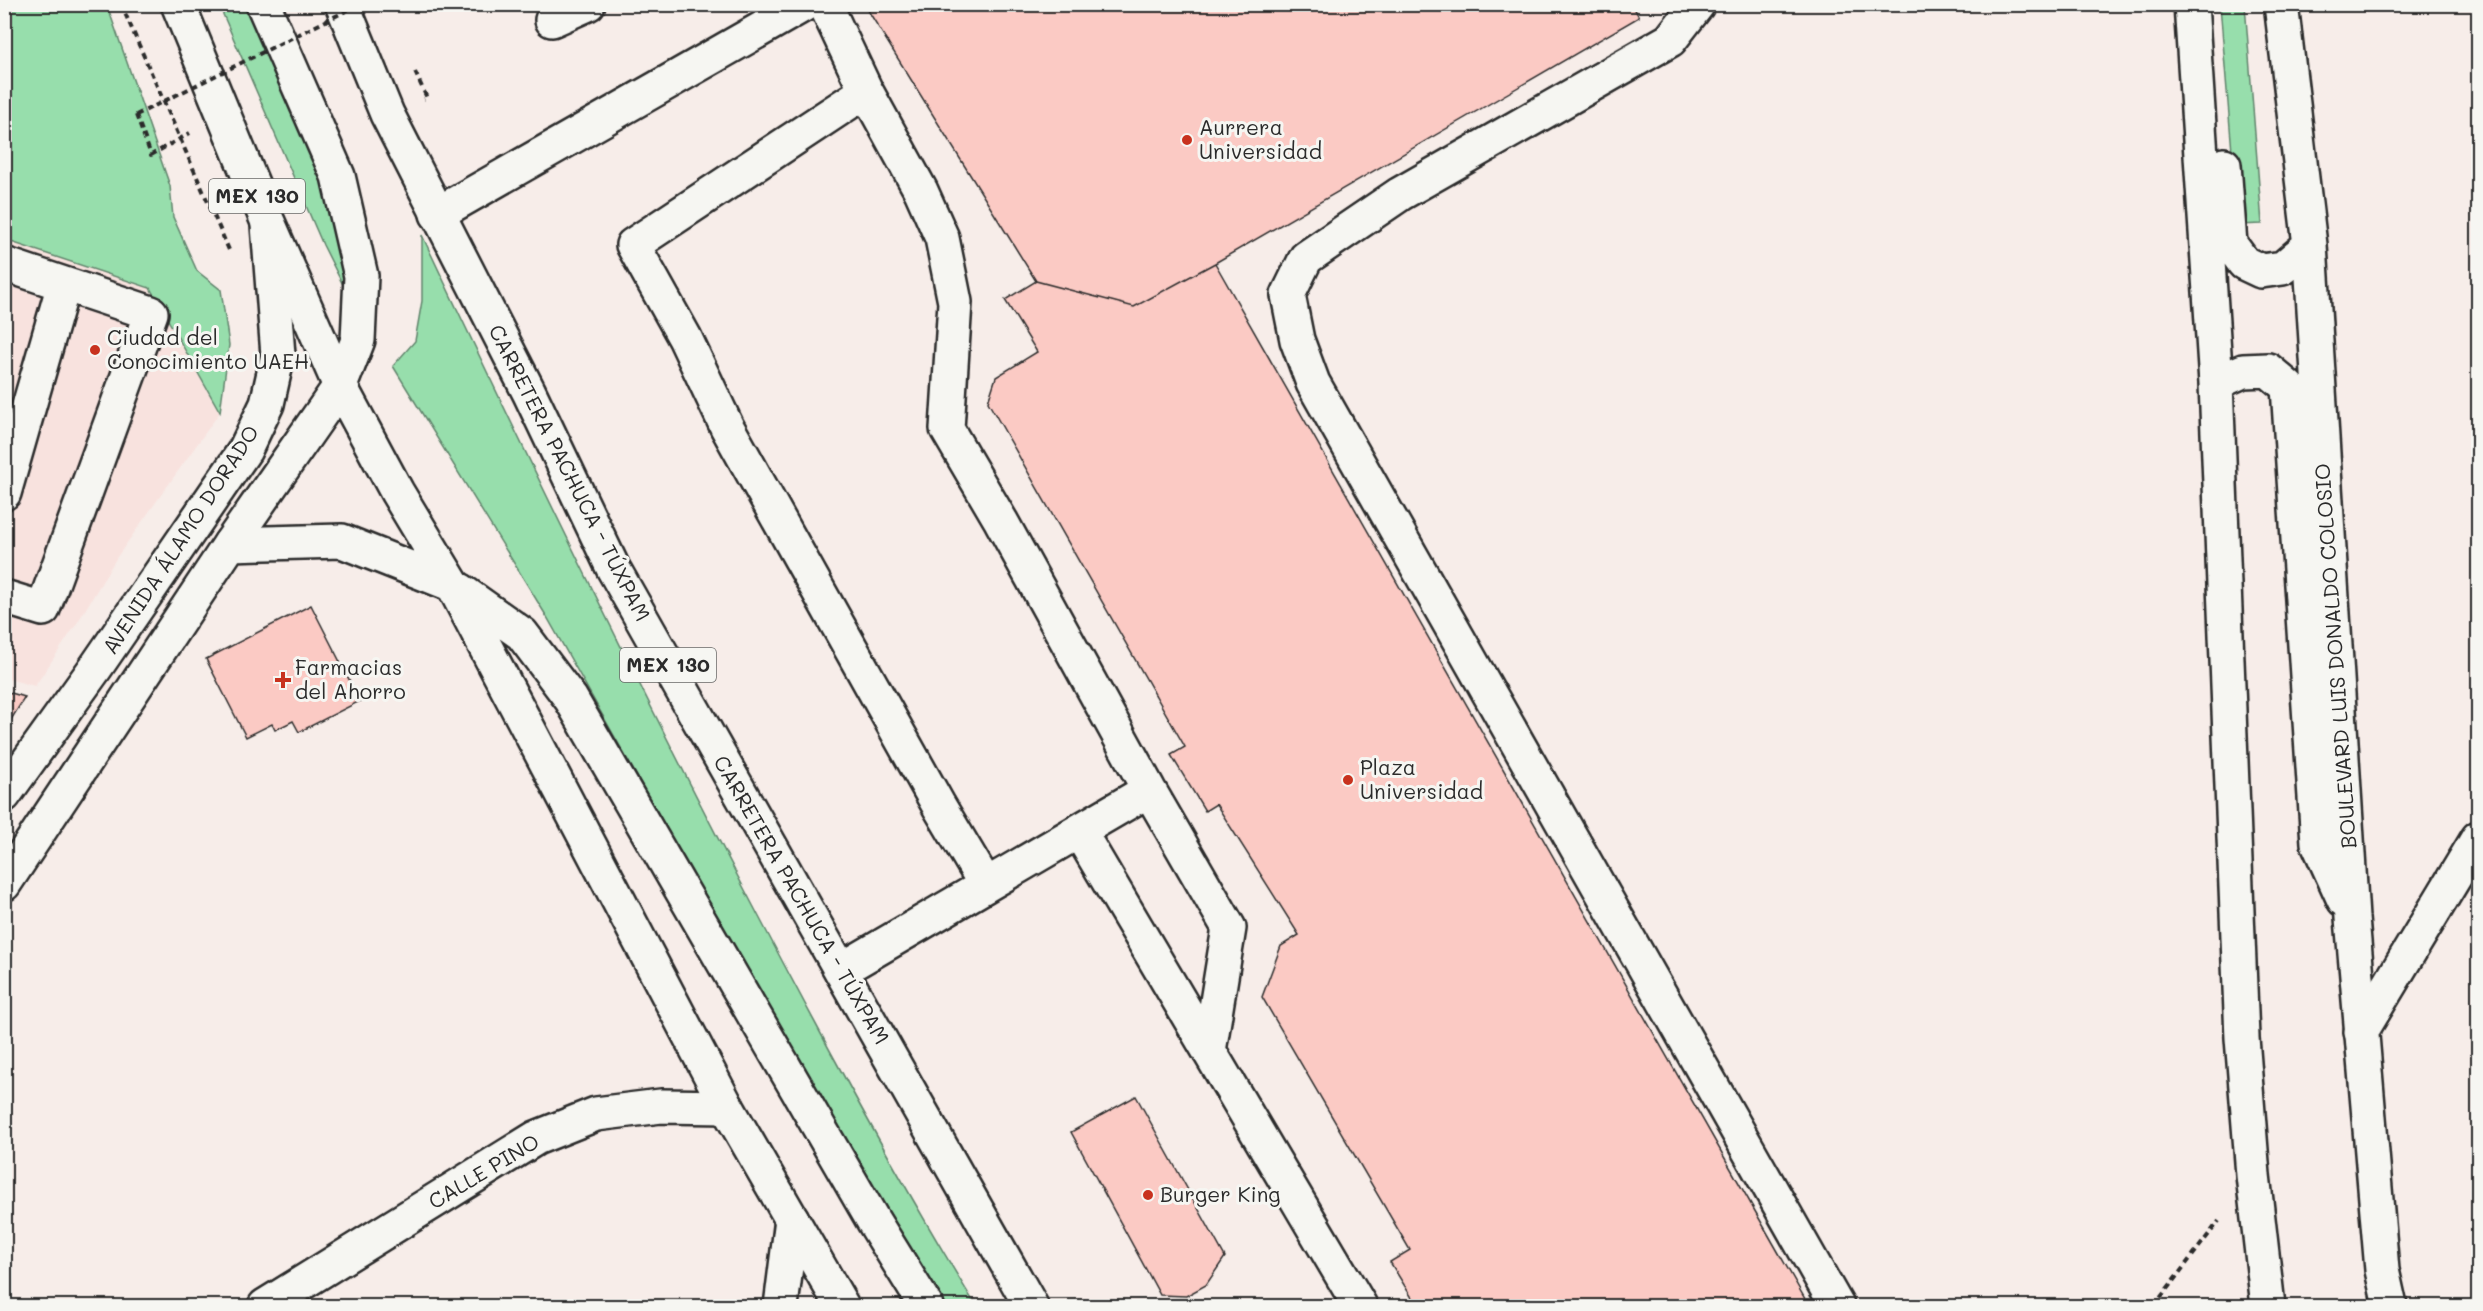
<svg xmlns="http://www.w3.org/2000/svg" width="2483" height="1311" viewBox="0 0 2483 1311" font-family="Mali,sans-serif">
	<rect width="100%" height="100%" fill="#f7ede9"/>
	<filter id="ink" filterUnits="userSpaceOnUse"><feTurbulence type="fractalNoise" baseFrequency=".0167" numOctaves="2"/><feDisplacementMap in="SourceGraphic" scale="12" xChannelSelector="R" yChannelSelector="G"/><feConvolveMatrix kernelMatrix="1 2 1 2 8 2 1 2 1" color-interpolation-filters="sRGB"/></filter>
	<g filter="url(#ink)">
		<!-- built -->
		<path fill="#f8e2de" d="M4 5 150 288 220 412 117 557 76 625 35 686 4 678Z"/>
		<!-- green -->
		<path fill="#97deac" stroke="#61846c" stroke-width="1.5" d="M4 5H107L170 186 173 217 197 271 221 290 229 345 220 412 150 288 5 240Z
			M219 5H269L349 205 360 319 323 245Z
			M2220 5H2245L2262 224 2238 225Z
			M422 235C530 464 640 691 758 915 827 1047 898 1179 976 1306H946L808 1079 547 617 393 366 415 341 422 301Z"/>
		<!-- building -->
		<path fill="#fbcac4" stroke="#2b2b2b" stroke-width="1.5" d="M864 4H1632L1639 17 1215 263 1134 307 1036 281Z
			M1215 263 1809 1306H1417L1390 1262 1410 1250 1262 997 1281 946 1299 935 1216 804 1205 811 1171 755 1185 747 988 402 996 377 1037 352 1005 300 1036 281 1134 307Z
			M311 605 360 701 299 732 293 721 275 730 272 724 246 737 206 659Z
			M4 691 25 697 4 731Z
			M1136 1096 1225 1257 1206 1285 1186 1296 1160 1295 1071 1132Z"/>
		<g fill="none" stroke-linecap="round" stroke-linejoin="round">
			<defs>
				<path id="minor" d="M825 4 866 91 921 191 942 238 955 302 947 429 1001 521 1149 790 1229 928 1209 1051
					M1698 4 1670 40 1400 194 1306 258 1288 295 1297 340 1313 383 1837 1306
					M552 20 588 4
					M866 91 633 245 685 338 727 427 939 806 986 885
					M437 214 805 4
					M4 264 151 313 43 609 4 597
					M4 493 64 284
					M4 795 96 667 245 450 267 404 278 355 268 225
					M1079 831 1360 1306
					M4 884 230 544 342 541 453 585
					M841 970 1149 790
					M2361 1032 2478 838
					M265 1306 536 1138 596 1114 661 1106 727 1107
					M781 1306 792 1219"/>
				<path id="major" d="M178 4 267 220 340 386 397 492 453 585 727 1107 842 1306
					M342 4 387 114 529 392 613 568 1031 1306
					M2191 4 2216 383 2242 1038 2253 1175 2268 1306
					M2281 4 2310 245 2352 918 2382 1270 2390 1306
					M2224 165 2230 244 2244 263 2261 271 2283 268 2310 245
					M2216 383 2243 371 2268 370 2288 387 2318 843 2344 900
					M230 544 340 386 358 340 361 276 338 176 263 4
					M460 590 522 634 571 699 874 1222 926 1306"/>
			</defs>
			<!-- minor casing -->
			<use href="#minor" stroke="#2b2b2b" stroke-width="38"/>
			<!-- major casing -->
			<use href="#major" stroke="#2b2b2b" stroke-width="38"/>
			<!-- path -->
			<path stroke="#2b2b2b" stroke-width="4" stroke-dasharray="6 4.5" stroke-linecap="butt" d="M121 4 229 250
				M415 72 427 98 424 99
				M136 115 151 155 190 133
				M2154 1306 2219 1221"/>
			<!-- minor -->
			<use href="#minor" stroke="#f6f6f2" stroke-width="33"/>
			<!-- major -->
			<use href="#major" stroke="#f6f6f2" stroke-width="33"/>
			<!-- path-bridge -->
			<path stroke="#2b2b2b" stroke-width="4" stroke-dasharray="6 4.5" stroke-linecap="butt" d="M136 115 360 4"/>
		</g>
	</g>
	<!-- markers -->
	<g fill="#c8321e" stroke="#f6f6f2" stroke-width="2">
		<circle cx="1187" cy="140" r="6"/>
		<circle cx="95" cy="350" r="6"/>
		<path d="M280 671h6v6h6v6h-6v6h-6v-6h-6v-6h6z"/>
		<circle cx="1348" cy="780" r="6"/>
		<circle cx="1148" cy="1195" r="6"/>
	</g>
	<g text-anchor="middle" stroke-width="6" stroke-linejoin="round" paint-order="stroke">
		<!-- shield labels -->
		<g fill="#f6f6f2" stroke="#686867" stroke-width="1.5">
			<rect x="209" y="179" width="96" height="34" rx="4.5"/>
			<rect x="620" y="648" width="96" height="34" rx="4.5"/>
		</g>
		<g font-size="20" font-weight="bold" fill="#2b2b2b">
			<text x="257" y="203">MEX 130</text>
			<text x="668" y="672">MEX 130</text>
		</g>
		<!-- poi labels -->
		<g font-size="21" fill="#2b2b2b" stroke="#f6f6f2" text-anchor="start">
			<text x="1199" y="135">Aurrera<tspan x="1199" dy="24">Universidad</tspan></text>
			<text x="107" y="345">Ciudad del<tspan x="107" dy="24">Conocimiento UAEH</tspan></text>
			<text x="295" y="675">Farmacias<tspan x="295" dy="24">del Ahorro</tspan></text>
			<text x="1360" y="775">Plaza<tspan x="1360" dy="24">Universidad</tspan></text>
			<text x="1160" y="1202">Burger King</text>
		</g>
		<!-- street labels -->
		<g font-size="21" fill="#2b2b2b" stroke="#f6f6f2">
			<text transform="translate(569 473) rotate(63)" y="7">CARRETERA PACHUCA - TÚXPAM</text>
			<text transform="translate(181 540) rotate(-57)" y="7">AVENIDA ÁLAMO DORADO</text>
			<text transform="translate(2336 656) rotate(-94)" y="7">BOULEVARD LUIS DONALDO COLOSIO</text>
			<text transform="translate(801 900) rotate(60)" y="7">CARRETERA PACHUCA - TÚXPAM</text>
			<text transform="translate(484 1172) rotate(-31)" y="7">CALLE PINO</text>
		</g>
	</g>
	<!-- margin -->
	<rect width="2483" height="1311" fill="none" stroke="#f6f6f2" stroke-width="24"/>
	<rect x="12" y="12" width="2459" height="1287" fill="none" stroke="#2b2b2b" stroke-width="2" filter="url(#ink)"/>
</svg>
